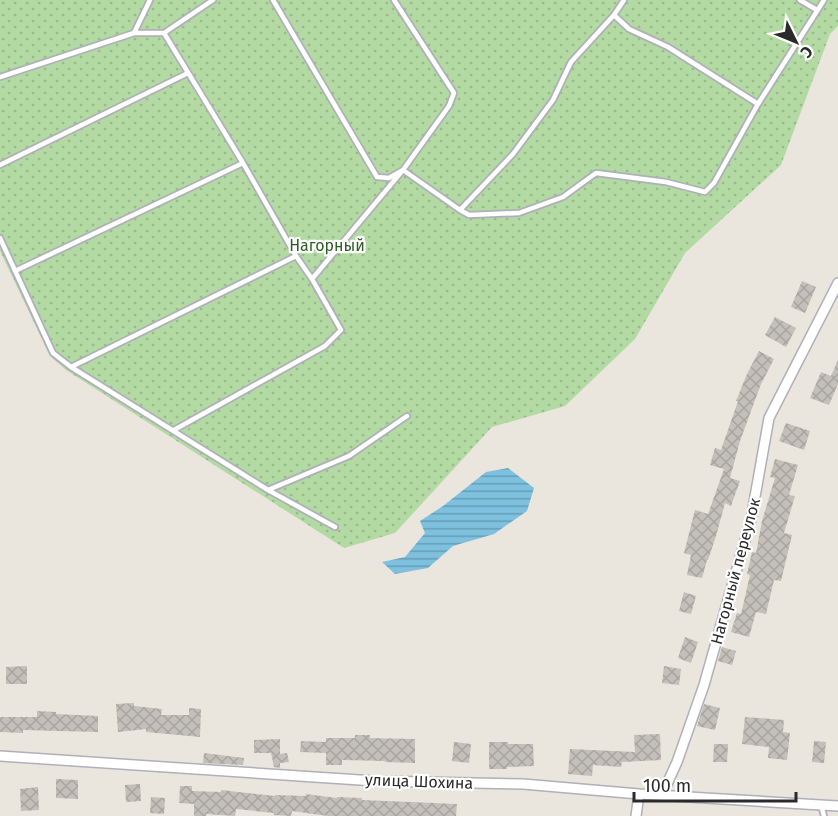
<svg xmlns="http://www.w3.org/2000/svg" width="838" height="816" viewBox="0 0 838 816" font-family="'Fira Sans',sans-serif">
	<defs>
		<pattern id="park-dots" width="8" height="8" patternUnits="userSpaceOnUse" patternTransform="scale(1.5)"><rect width="8" height="8" fill="#b2daa2"/><path d="M2 2h.1M6 6h.1" fill="none" stroke="#99bb8c" stroke-width="1.8" stroke-linecap="round"/></pattern>
		<pattern id="water-rules" width="6" height="5" patternUnits="userSpaceOnUse" patternTransform="scale(1.5)"><rect width="6" height="5" fill="#7ec1df"/><path d="M0 2.5h6" fill="none" stroke="#679db5"/></pattern>
		<pattern id="building-cross-hatch" width="8" height="8" patternUnits="userSpaceOnUse" patternTransform="scale(1.5)"><rect width="8" height="8" fill="#c3c0ba"/><path d="M0 0l8 8M0 8l8-8" fill="none" stroke="#a8a5a0"/></pattern>
	</defs>
	<rect width="100%" height="100%" fill="#eae6de"/>
	<!-- park -->
	<path fill="url(#park-dots)" d="M0 0H838V26L830 34 781 165 685 253 635 339 565 406 492 427 395 533 344 548 66 370 50 356 0 251Z"/>
	<!-- water -->
	<path fill="url(#water-rules)" d="M508 468 534 488 527 511 494 534 453 546 428 568 395 574 382 562 405 557 425 533 420 521 443 506 486 472Z"/>
	<!-- building -->
	<path fill="url(#building-cross-hatch)" d="M802 281 816 287 805 313 791 307Z
		M775 317 796 328 786 347 765 335Z
		M759 351 774 359 761 384 740 441 730 478 740 481 731 506 725 503 716 536 708 560H707L702 578 687 575 691 555 684 553 695 510 708 514 724 469 710 465 715 448 721 450 738 401H736L747 374Z
		M838 360V384L829 405 810 398 821 372 831 376Z
		M786 423 810 431 804 450 779 441Z
		M775 459 798 465 789 495 795 496 784 533 792 535 781 581 774 580 766 614 756 612 749 637 731 632 737 613 741 614 750 575 747 574 752 552 756 553 762 521 775 478 770 477Z
		M684 592 696 596 691 614 679 611Z
		M685 637 698 642 691 663 678 658Z
		M722 647 736 651 732 665 718 661Z
		M27 666V684H6V667Z
		M664 666 681 669 679 685 662 683Z
		M134 703V706L162 709 161 715H189V708L201 709 200 737 146 732V729L118 732 116 704Z
		M704 704 720 708 715 730 697 726Z
		M37 711 56 712V714L98 716V732L23 730V733L0 732V717H37Z
		M745 717 784 720 783 732 790 733 787 760 768 758 769 747 742 744Z
		M660 734 661 760 622 762 621 767 593 765 592 776 568 774 570 749 635 752 634 735Z
		M355 735H370V738L415 739V763L385 762V761L342 760V765H326V753L300 752 301 741 326 742V738H355Z
		M280 739V754L287 753 289 762 280 763V768L274 767 271 753H254V740Z
		M814 741 826 742 824 763 812 762Z
		M454 742 471 744 469 763 452 761Z
		M489 742H508V744H533L534 766 507 767V769H489Z
		M714 744H728L727 762H713Z
		M204 753 244 758 243 765 203 763Z
		M56 779 78 780V799L56 798Z
		M140 784 141 801 126 802 125 785Z
		M180 786H192V791L221 792V790L275 796V795L306 796V794L337 798V797L362 798V800L457 804 456 816H328L292 811 291 816 274 815V813L236 809 235 816 206 814V816H194V804L179 803Z
		M38 787 39 810 21 811 20 789Z
		M151 797 165 798 164 814 150 813Z"/>
	<g fill="none" stroke-linecap="round" stroke-linejoin="round">
		<defs>
			<path id="lane" d="M273 0 377 177 389 178 403 170 460 210 469 215 519 213 563 197 596 173 666 182 705 192 714 183 758 104 824 0
				M800 0 817 10
				M614 15 629 29 668 47 758 104
				M134 33 150 0
				M0 77 134 33H164
				M0 165 188 73
				M460 210 513 154 553 100 571 62 614 15 624 0
				M0 238 53 353 71 367 268 490 335 527
				M15 271 243 163
				M312 279 403 170 449 106 454 93 394 0
				M71 367 296 256
				M174 430 325 346 341 330 312 279 296 256 243 163 164 33 213 0
				M268 490 349 456 407 416
				M821 805 824 816"/>
			<path id="street" d="M0 756 375 781 523 784 639 794 838 806
				M662 795 677 762 704 685 751 519 769 418 838 283
				M636 816 639 794"/>
		</defs>
		<!-- lane casing -->
		<use href="#lane" stroke="#afb0b9" stroke-width="8"/>
		<!-- street casing -->
		<use href="#street" stroke="#afb0b9" stroke-width="12"/>
		<!-- lane -->
		<use href="#lane" stroke="#fff" stroke-width="4.5"/>
		<!-- street -->
		<use href="#street" stroke="#fff" stroke-width="9"/>
	</g>
	<g text-anchor="middle" stroke-width="4.5" stroke-linejoin="round" paint-order="stroke">
		<!-- park labels -->
		<g font-size="16" fill="#2c5e23" stroke="#fff">
			<text x="327" y="251">Нагорный</text>
		</g>
		<!-- street labels -->
		<g font-size="16" fill="#2a2a2a" stroke="#fff">
			<text transform="translate(735 571) rotate(-75)" y="6">Нагорный переулок</text>
			<text transform="translate(419 781) rotate(2)" y="6">улица Шохина</text>
		</g>
	</g>
	<!-- north arrow -->
	<g transform="translate(796 42) rotate(133)" stroke="#ffffff" stroke-width="4.5" paint-order="stroke">
	<path d="M0-4.5L10 22L0 15L-10 22Z" fill="#2a2a2a"/>
	<text y="-9" font-size="16" font-weight="bold" text-anchor="middle" fill="#2a2a2a">С</text>
	</g>
	<!-- scale -->
	<path d="M634 792v9h162v-9" fill="none" stroke="#2a2a2a" stroke-width="3"/>
	<text x="643" y="792" font-size="18" fill="#2a2a2a" stroke="#ffffff" stroke-width="4.5" paint-order="stroke">100 m</text>
</svg>
